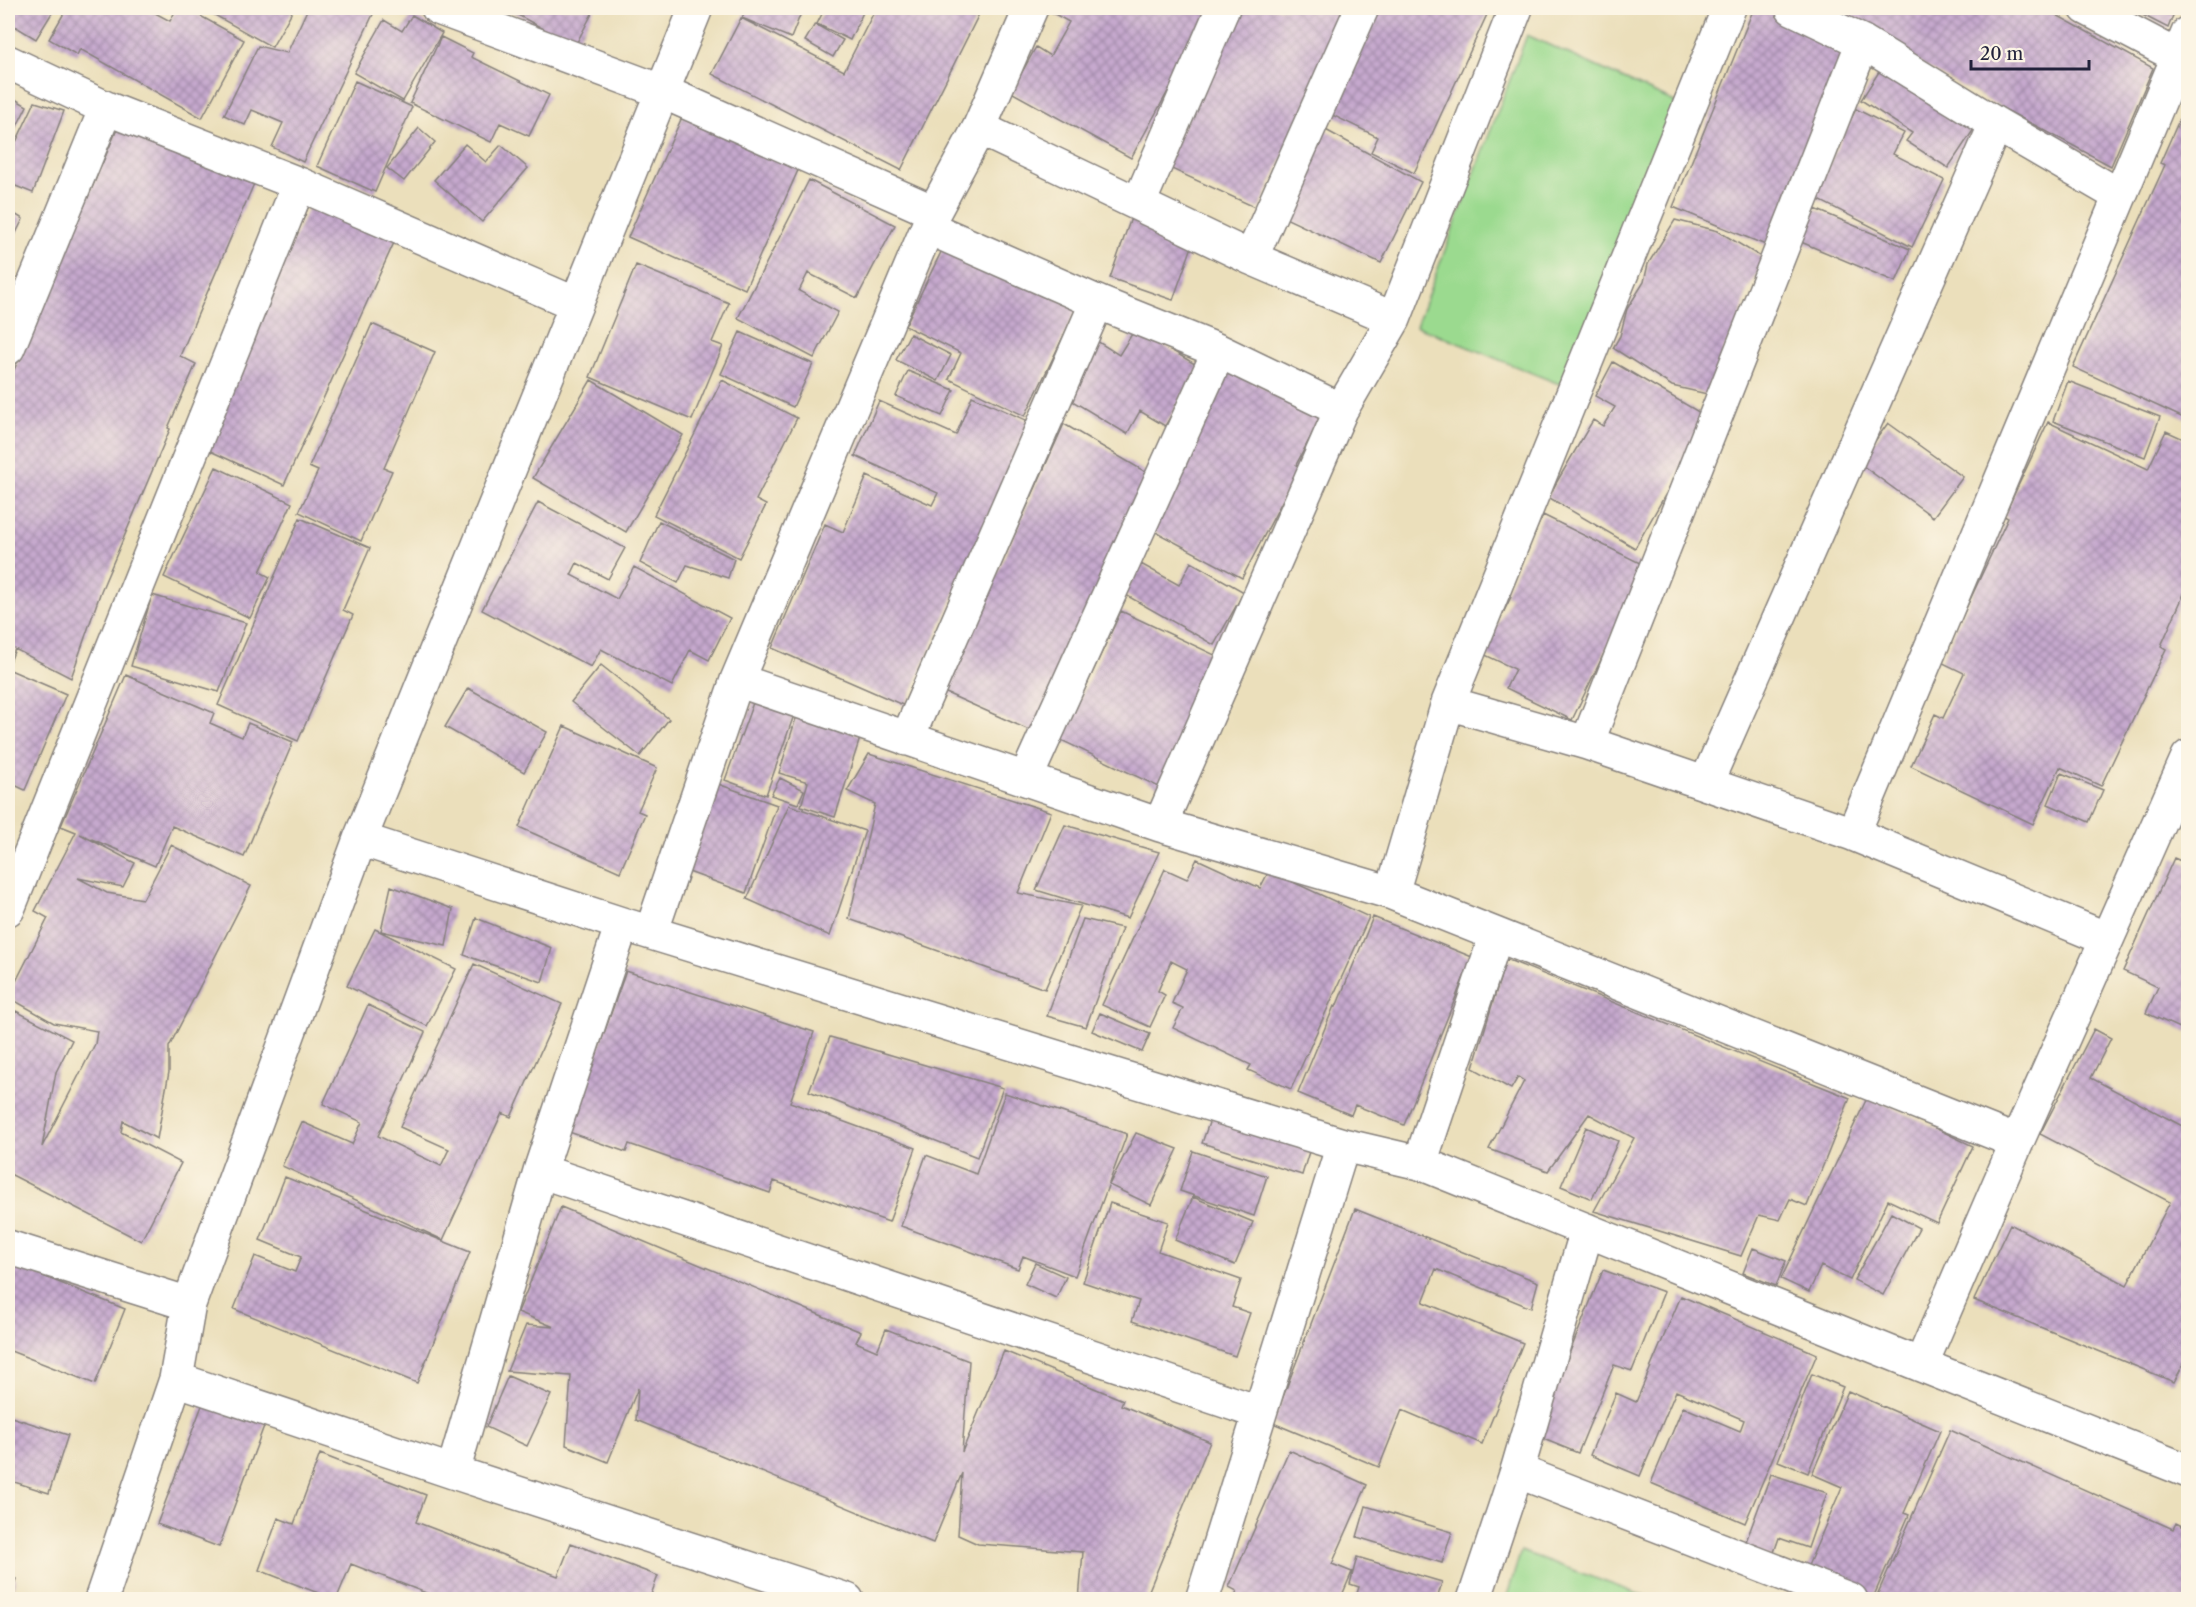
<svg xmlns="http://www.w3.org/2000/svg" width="2196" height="1607" viewBox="0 0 2196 1607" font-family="'Libre Caslon Text',serif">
	<defs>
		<pattern id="building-cross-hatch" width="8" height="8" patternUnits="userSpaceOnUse" patternTransform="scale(1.5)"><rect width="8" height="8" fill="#c6a9ce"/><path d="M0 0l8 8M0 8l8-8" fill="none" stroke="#a089a8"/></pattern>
	</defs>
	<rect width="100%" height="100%" fill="#fcf5e5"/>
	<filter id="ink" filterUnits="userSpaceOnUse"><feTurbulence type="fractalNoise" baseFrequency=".0167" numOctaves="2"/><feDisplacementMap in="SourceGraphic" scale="12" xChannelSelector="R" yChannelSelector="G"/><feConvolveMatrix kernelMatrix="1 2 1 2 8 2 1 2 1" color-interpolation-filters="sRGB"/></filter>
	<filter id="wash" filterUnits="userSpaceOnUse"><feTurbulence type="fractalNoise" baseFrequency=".008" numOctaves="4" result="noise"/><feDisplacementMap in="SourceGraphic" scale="24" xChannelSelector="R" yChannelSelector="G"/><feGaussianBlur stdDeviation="1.35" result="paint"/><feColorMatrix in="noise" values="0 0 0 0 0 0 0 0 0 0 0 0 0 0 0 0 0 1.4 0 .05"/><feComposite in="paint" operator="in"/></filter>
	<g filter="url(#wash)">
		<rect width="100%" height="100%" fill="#ebdfbb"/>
		<!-- green -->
		<path fill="#9bda8f" stroke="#5e7e65" stroke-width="1.5" d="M1527 35 1679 104 1564 386 1416 326Z
			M1521 1551 1652 1599H1506Z"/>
		<g id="blocks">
			<!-- building -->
			<path fill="url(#building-cross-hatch)" d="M8 8H55L36 39 8 22Z
				M67 8H146L170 21 177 8H186L244 40 202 118 80 49 77 55 49 39Z
				M202 8H294L272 47Z
				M308 8H376L303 162 272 147 283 123 252 110 245 125 224 115 258 46 287 53Z
				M505 8H595L575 46Z
				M746 8H803L791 38 742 18Z
				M825 8H865L850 40 817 24Z
				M876 8H966L979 14 901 170 712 74 741 18 844 71Z
				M1053 8H1214L1131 158 1011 92 1036 47 1050 56 1069 22 1051 12Z
				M1237 8H1351L1259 209 1165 166Z
				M1372 8H1490L1414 173 1371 152 1378 137 1324 111Z
				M1754 8H1767L1850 42 1768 246 1673 207Z
				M1816 8H2044L2153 68 2111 166Z
				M2129 8H2176L2168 28Z
				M412 15 442 33 403 101 354 73 384 20 402 31Z
				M815 24 843 40 833 57 805 41Z
				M441 37 473 53 471 57 549 95 529 136 500 123 491 142 410 103Z
				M1882 67 1974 129 1948 168 1906 141 1912 133 1861 100Z
				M355 81 412 107 375 192 317 166Z
				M8 95 27 106 8 144Z
				M2188 100V420L2073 367 2165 165 2160 163Z
				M35 102 64 111 33 193 8 183V159Z
				M1856 109 1904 133 1893 154 1944 180 1912 247 1813 197Z
				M683 115 799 168 745 289 628 237Z
				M121 120 256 179 180 356 196 364 168 428 170 429 101 591 71 678 15 649 8 667V384Z
				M419 128 435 142 404 181 387 168Z
				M1322 128 1421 182 1381 263 1281 216Z
				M465 144 486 162 501 145 528 168 482 222 434 180Z
				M809 180 895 225 857 298 808 273 799 291 838 312 814 358 738 318Z
				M313 197 397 236 284 485 206 449 244 350Z
				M1815 209 1910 249 1896 282 1801 242Z
				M8 210 23 219 12 241 8 238Z
				M1132 215 1195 238 1173 300 1110 278Z
				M1675 220 1718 231 1766 260 1747 291 1738 325 1724 349 1717 378 1707 394 1672 386 1613 348 1620 336 1627 309 1644 282 1648 264Z
				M945 244 1077 308 1025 416 949 379 961 353 905 326Z
				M636 265 729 303 712 342 723 346 692 420 590 377Z
				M372 324 435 352 384 468 392 471 361 541 299 512 318 471 309 467Z
				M1135 329 1200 367 1165 426 1140 411 1127 434 1064 396 1097 341 1119 355Z
				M740 332 813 364 793 407 721 374Z
				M910 334 951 355 938 381 896 360Z
				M1613 362 1709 418 1635 548 1548 497 1593 420 1603 426 1615 407 1595 396Z
				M1224 366 1321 417 1296 465 1300 467 1242 578 1150 529Z
				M908 371 954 390 942 416 896 396Z
				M591 380 683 435 626 532 533 478Z
				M722 380 797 418 756 500 766 505 739 558 654 515Z
				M2068 381 2160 417 2145 457 2053 421Z
				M972 396 1030 422 905 706 772 648 825 524 843 532 867 476 932 505 938 493 855 456 879 401 956 435Z
				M2048 422 2148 469 2166 431 2188 441V585L2161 646 2166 649 2101 786 2060 767 2033 824 1911 766 1935 714 1943 718 1964 673 1941 662 2008 518 2004 516Z
				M1888 423 1963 477 1933 517 1859 463Z
				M1064 424 1149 474 1038 734 944 692Z
				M216 467 292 503 260 572 270 577 250 618 164 577Z
				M538 502 625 548 608 579 577 563 571 575 617 599 634 567 730 618 709 660 690 650 672 686 601 649 591 667 482 610Z
				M1543 515 1646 566 1572 720 1506 688 1515 669 1483 654 1511 597 1505 595Z
				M300 518 370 548 343 610 353 615 298 741 218 705Z
				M659 521 734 559 728 578 687 565 678 583 640 563Z
				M1191 562 1244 592 1214 645 1124 594 1141 564 1179 585Z
				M152 595 246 623 219 692 131 666Z
				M1121 611 1217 656 1202 687 1205 689 1159 787 1061 740Z
				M601 665 669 719 640 756 571 702Z
				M8 669 66 694 25 790 8 782Z
				M126 675 214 713 210 723 242 737 248 723 293 742 244 857 172 826 155 866 80 834 135 863 123 887 78 878 107 893 143 899 171 845 251 886 169 1047V1072L157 1139 123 1121 121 1132 181 1163 141 1241 8 1173V1028L16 1011 72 1040 56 1072 42 1147 95 1044 97 1031 54 1023 8 997 48 918 35 911 76 832 61 826Z
				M468 688 547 732 524 772 445 727Z
				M754 700 794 715 766 795 725 780Z
				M797 715 861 735 835 817 801 806 808 782 779 773Z
				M564 726 657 768 638 811 645 814 620 872 519 827Z
				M869 754 1051 812 1018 893 1081 906 1045 989 849 919 875 804 847 791Z
				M2061 773 2103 790 2089 822 2048 804Z
				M780 778 804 790 798 804 771 795Z
				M718 784 777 805 746 893 686 871Z
				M789 805 865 831 830 936 747 899Z
				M1065 825 1159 852 1128 918 1036 890Z
				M2174 858 2188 864V1032L2146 1013 2158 987 2123 971Z
				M1197 859 1260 888 1269 871 1369 917 1291 1089 1248 1070 1251 1065 1173 1028 1183 1008 1172 1003 1187 969 1171 961 1158 991 1165 995 1150 1027 1102 1005 1165 869 1187 879Z
				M391 886 453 909 446 946 381 931Z
				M1373 917 1472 957 1404 1125 1355 1105 1351 1115 1298 1093 1334 1006 1336 1007Z
				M476 918 552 948 542 982 464 955Z
				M1083 919 1122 928 1086 1027 1047 1016Z
				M375 929 456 969 427 1026 347 986Z
				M1506 959 1850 1098 1807 1206 1790 1199 1780 1220 1759 1215 1741 1256 1594 1211 1634 1138 1589 1114 1548 1171 1489 1149 1524 1081 1518 1077 1511 1089 1473 1068Z
				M474 964 562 1004 511 1117 502 1113 443 1240 282 1166 302 1122 352 1144 362 1122 323 1104 368 1005 425 1032 378 1136 441 1166 449 1149 400 1127Z
				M626 971 814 1032 790 1102 916 1148 889 1222 774 1181 770 1193 629 1144 626 1152 569 1132Z
				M1100 1013 1150 1034 1142 1052 1092 1031Z
				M2094 1029 2111 1038 2091 1078 2188 1129V1355L2174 1382 1974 1300 2010 1224 2127 1285 2170 1202 2040 1134Z
				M830 1037 1003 1088 977 1157 809 1091Z
				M1005 1093 1127 1134 1075 1276 1023 1256 1018 1269 901 1226 926 1155 976 1174Z
				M1868 1096 1973 1146 1937 1223 1888 1200 1850 1280 1821 1266 1809 1292 1781 1279Z
				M1212 1114 1311 1145 1302 1175 1202 1143Z
				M1586 1127 1618 1141 1592 1199 1561 1186Z
				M1136 1133 1178 1149 1151 1205 1109 1185Z
				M1193 1151 1267 1176 1254 1216 1180 1191Z
				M285 1177 470 1252 417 1383 234 1309 255 1256 295 1272 301 1257 260 1240Z
				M1193 1197 1253 1222 1235 1265 1175 1240Z
				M1110 1203 1168 1222 1158 1251 1241 1280 1232 1307 1250 1313 1235 1356 1132 1321 1139 1301 1083 1282Z
				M561 1207 861 1332 856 1342 877 1351 886 1329 969 1361 962 1452 1004 1351 1123 1400 1121 1405 1210 1442 1145 1600H1079L1083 1552 978 1544 958 1535 962 1473 933 1543 636 1420 638 1388 608 1462 566 1445 571 1376 507 1371 526 1325 554 1327 518 1312Z
				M1355 1209 1538 1282 1531 1308 1436 1269 1423 1302 1523 1343 1482 1444 1402 1410 1379 1467 1273 1423Z
				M1891 1213 1919 1228 1883 1295 1854 1280Z
				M1753 1248 1786 1261 1776 1286 1743 1273Z
				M8 1262 125 1309 95 1384 8 1350Z
				M1035 1263 1066 1277 1056 1298 1025 1284Z
				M1603 1270 1664 1292 1632 1371 1614 1365 1578 1453 1536 1436Z
				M1681 1296 1817 1354 1745 1523 1651 1483 1683 1407 1740 1431 1744 1420 1676 1391 1640 1476 1590 1455 1616 1393 1636 1402Z
				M1812 1374 1843 1387 1808 1473 1778 1461Z
				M508 1376 551 1395 527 1446 486 1427Z
				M1848 1391 1940 1431 1904 1513 1909 1515 1873 1598 1807 1568 1842 1487 1812 1474Z
				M206 1395 267 1418 219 1547 157 1524Z
				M8 1416 68 1435 49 1493 8 1480Z
				M1950 1430 2173 1529 2176 1523 2188 1529V1600H1875Z
				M1289 1450 1367 1485 1332 1564 1352 1572 1340 1600H1233L1237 1591 1229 1587Z
				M320 1454 426 1495 416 1522 558 1576 571 1543 658 1576 649 1600H444L351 1564 336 1600 259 1570 278 1518 294 1524Z
				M1771 1474 1827 1493 1808 1548 1779 1538 1772 1558 1744 1547Z
				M1366 1506 1452 1532 1442 1563 1357 1537Z
				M1357 1557 1442 1582 1437 1600H1355L1359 1587 1350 1584Z
				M8 1576 16 1579 9 1600H8Z
				M768 1581 797 1600H763Z"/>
		</g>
	</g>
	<g filter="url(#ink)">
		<use href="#blocks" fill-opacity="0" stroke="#86807b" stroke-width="1.5"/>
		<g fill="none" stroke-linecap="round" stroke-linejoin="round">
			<defs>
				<path id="minor" d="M438 8 661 91 934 212
					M1792 8 1863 42 1996 124 2120 196
					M2086 8 2179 57
					M8 62 106 108 299 184 576 304
					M979 128 1251 258 1394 319
					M1139 203 1223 8
					M929 228 1097 302 1219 351 1341 410
					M1251 258 1362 8
					M8 348 106 108
					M737 680 1160 825 1392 893 2017 1142
					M1448 703 1587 743 1853 834 2107 939
					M907 739 1097 302
					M1587 743 1863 42
					M1026 778 1219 351
					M1706 783 1996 124
					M1160 825 1341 410 1394 319 1516 8
					M1853 834 2188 33
					M360 839 622 924 1343 1145 1420 1163 1921 1365 2188 1471
					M1392 893 1448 703 1729 8
					M8 909 299 184
					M651 933 737 680 934 212 979 128 1031 8
					M1420 1163 1496 936
					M540 1171 1258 1412
					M8 1247 189 1304
					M1921 1365 2017 1142 2188 757
					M176 1379 453 1472 847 1600
					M1517 1471 1851 1600
					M453 1472 540 1171 622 924
					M101 1600 176 1379 189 1304 360 839 696 8
					M1202 1600 1343 1145
					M1474 1600 1517 1471 1587 1230"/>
			</defs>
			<!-- minor casing -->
			<use href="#minor" stroke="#86807b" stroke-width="36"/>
			<!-- minor -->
			<use href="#minor" stroke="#fff" stroke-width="33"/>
		</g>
	</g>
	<!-- margin -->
	<rect width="2196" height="1607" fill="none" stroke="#fcf5e5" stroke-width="30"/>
	<!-- scale -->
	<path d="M1971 60v9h118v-9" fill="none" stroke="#22223b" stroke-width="3"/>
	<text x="1980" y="60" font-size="18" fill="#22223b" stroke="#fcf5e5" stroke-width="4.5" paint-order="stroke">20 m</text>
</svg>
